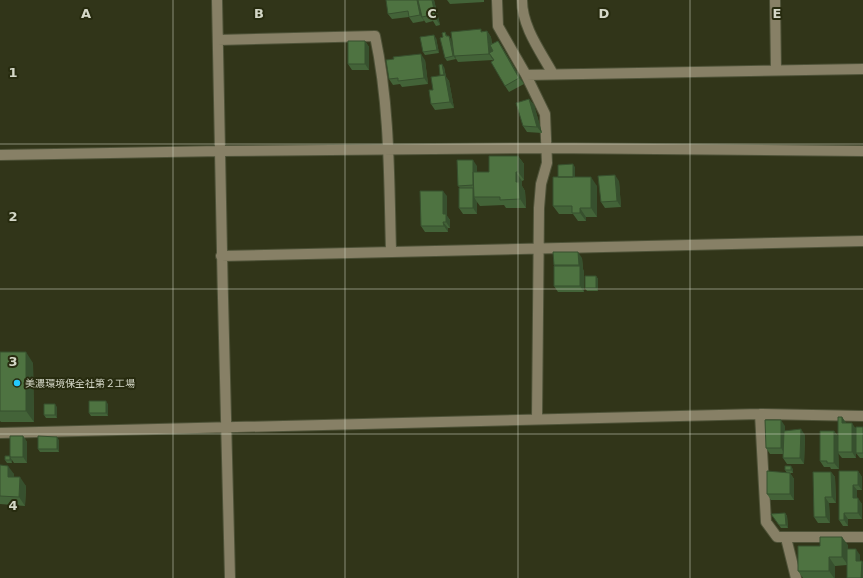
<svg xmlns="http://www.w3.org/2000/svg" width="863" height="578" viewBox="0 0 863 578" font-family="'DejaVu Sans','Noto Sans JP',sans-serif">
	<rect width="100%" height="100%" fill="#313519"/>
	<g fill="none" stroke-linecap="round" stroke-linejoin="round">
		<defs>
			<path id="minor" d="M217 0C221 193 224 385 230 578
				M497 0 498 26 526 75 545 114 547 163 541 184 539 208 537 419
				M522 0C522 27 541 52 553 74
				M775 0 776 70
				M218 40 375 36C390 106 389 180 391 251
				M526 75 863 69
				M0 155 221 151 547 148 863 151
				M221 256 863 241
				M760 414 766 522 777 537H863
				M0 433 760 414 863 416
				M786 538 796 578"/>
		</defs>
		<!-- minor casing -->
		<use href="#minor" stroke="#4e5238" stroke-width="12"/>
		<!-- minor -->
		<use href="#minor" stroke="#878066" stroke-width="10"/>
	</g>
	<!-- wall -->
	<path fill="#436338" d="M434 0 440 25 436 26 433 21 426 23 423 19 424 21 413 23 409 17 392 19 388 14Z
		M447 0H484V2L450 4Z
		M483 31H487L491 37 492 44 498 41 502 47 524 84 509 92 505 86 493 58V60L458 62 455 57 456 59 447 61 445 58 443 37 445 32 447 36 451 39 453 50Z
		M436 38 439 53 425 55 423 52Z
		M365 41 369 47V70H352L348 64Z
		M425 60 428 84 402 87 400 84 393 85 389 79Z
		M444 67 446 77 449 81 454 108 435 110 431 104 433 90Z
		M529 99 534 105 542 133 527 132 523 126Z
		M518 156 524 164V180L522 181V186L525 191 526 208H506L504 205 480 206 477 202V214H463L459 208 460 188 458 186 477 166V172H489Z
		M575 167V177L597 186V217H586V221H578L573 214H559L553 206 558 177Z
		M619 181 621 207 605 208 601 202Z
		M447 196V216L450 220V228H448V232H425L421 226Z
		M582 258 583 269 584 272V292H558L554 286V265Z
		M596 276 598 279V291H587L585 288Z
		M0 352 33 363 34 422H1L0 421Z
		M108 404V416H91L89 413Z
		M57 407V418H46L44 415Z
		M842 417 846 423 856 428 863 427V458H860L856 453V458H842L838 453 839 469H831L830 467H824L820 461 834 431 838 436Z
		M785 426V431L805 435 804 464H787L783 458V454H770L766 448Z
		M23 436 27 442V463H14L12 460V463H7L5 460 10 456Z
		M59 440V452H40L38 449Z
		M0 465 14 474V477L26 486 25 506 0 504Z
		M793 469V473H790L794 479V500H771L767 494 787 473 785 470Z
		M858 471 862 477V490H857V498L862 504V519H848V526H843L839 520Z
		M831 472 835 477 836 503H829L830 523H818L814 517Z
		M785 513 787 516 788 528H781L771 514Z
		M848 545V549L860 555 847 565 835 566V578H803L798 571Z"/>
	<!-- shaded-wall -->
	<path fill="#37502e" d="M417 0H419L422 17 424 21 420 15Z
		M432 0H434L440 25 436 19Z
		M487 31 491 37 493 60 489 54Z
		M434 35 436 38 439 53 437 50Z
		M449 36 451 39 456 59 453 56Z
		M365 41 369 47V70L365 64Z
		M498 41 502 47 524 84 519 78Z
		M421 54 425 60 428 84 424 78Z
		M442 64 444 67 446 77 449 81 454 108 450 102 444 75Z
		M529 99 534 105 542 133 537 127Z
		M518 156 524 164V180L518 172Z
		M473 160 477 166V191L473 185Z
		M573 164 575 167V182L573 179Z
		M516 172 522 181V186L525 191 526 208 520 199 516 182Z
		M615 175 619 181 621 207 617 201Z
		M591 177 597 186V217L591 208Z
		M473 188 477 194 474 197 477 202V214L473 208Z
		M443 191 447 196V216L450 220V228L446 222 443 214Z
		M580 208 586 217V221L580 213Z
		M443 222 448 228V232L444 226Z
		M578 252 582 258 583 269 584 272V292L580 286V268L579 265Z
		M596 276 598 279V291L596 288Z
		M26 352 33 363 34 422 26 411Z
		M106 401 108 404V416L106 413Z
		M55 404 57 407V418L55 415Z
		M842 417 846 423H842Z
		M781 420 785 426V454L781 448Z
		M852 423 856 429V458L852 452Z
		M801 429 805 435 804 464 800 458Z
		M834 431 838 437 839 469 834 463Z
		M23 436 27 442V463L23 457Z
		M57 437 59 440V452L57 449Z
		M10 457 12 460V463L10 460Z
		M8 466 14 474V485L8 477Z
		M791 466 793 469V473L791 470Z
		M858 471 862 477V490L858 485Z
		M831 472 835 477 836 503 832 497Z
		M790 473 794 479V500L790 494Z
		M20 477 26 486 25 506 19 497Z
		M853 485 857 490V504L853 498Z
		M825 497 829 503 830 523 826 517Z
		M858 498 862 504V519L858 513Z
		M785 513 787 516 788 528 786 525Z
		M844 513 848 519V526L844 520Z
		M842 537 848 545V565L842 557Z
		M856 549 860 555V567L856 561Z
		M829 557 835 566V578H834L829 571Z
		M862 561 863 562V578H861Z"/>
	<!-- building -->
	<path fill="#4e7341" stroke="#37502e" d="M386 0H417L420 15 409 17 408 11 388 14Z
		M418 0H432L436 19 432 20 431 15 422 17Z
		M481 29V32L487 31 489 54 454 56 451 32Z
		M445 32 446 36H449L453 56 445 58 440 38 443 37 442 33Z
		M434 35 437 50 423 52 420 37Z
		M348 41H365V64H348Z
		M498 41 519 78 505 86 491 62 494 60 489 53 493 51 490 45Z
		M421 54 424 78 398 81V78L389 79 386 60 394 59 393 57Z
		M442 64 444 75H440L439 65Z
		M445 75 450 102 431 104 429 90H433L431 77Z
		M529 99 537 127 523 126 516 103Z
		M489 156H518V172H516V182H519L520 199 500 200V197H474L473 172H489Z
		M457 160H473V185L458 186Z
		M573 164V177H558V165Z
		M615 175 617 201 601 202 598 176Z
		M553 177H591V208H580V213H572V206H553Z
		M459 188H473V208H459Z
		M420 191H443V214H446V222H443L444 226H421Z
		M553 252H578L579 265H554Z
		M554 266H580V286H554Z
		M585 276H596V288H585Z
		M0 352H26V411H0Z
		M89 401H106V413H89Z
		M44 404H55V415H44Z
		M838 417H842V423H852V452H838Z
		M765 420H781V448H766Z
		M856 427H863V453H856Z
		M801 429 800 458H783L784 431Z
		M820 431H834V463H827V461H820Z
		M10 436H23V457H10Z
		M38 436 57 437V449H38Z
		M5 456H10V460H5Z
		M0 465 8 466V477H20L19 497 0 496Z
		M785 466H791V470H785Z
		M767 471 790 473V494H767Z
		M839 471H858V485H853V498H858V513H844V520H839Z
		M813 472H831L832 497H825L826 517H814Z
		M785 513 786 525H779L771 514Z
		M820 537H842V557H829V571H798V546H820Z
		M847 549H856V561H862L861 578H847Z"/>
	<!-- grid -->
	<path fill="none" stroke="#d4d7c7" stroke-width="1" stroke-opacity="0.55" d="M173 0V578M345 0V578M518 0V578M690 0V578M0 144H863M0 289H863M0 434H863"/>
	<!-- markers -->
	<circle fill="#24c9fe" stroke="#272b0f" stroke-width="1.5" cx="17" cy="383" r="4"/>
	<g text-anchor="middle" stroke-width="4" stroke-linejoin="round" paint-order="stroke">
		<!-- poi labels -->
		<g font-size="10" fill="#d4d7c7" stroke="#272b0f" text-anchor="start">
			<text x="25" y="387">美濃環境保全社第２工場</text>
		</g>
	</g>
	<g font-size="13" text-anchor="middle" font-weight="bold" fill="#d4d7c7" stroke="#272b0f" stroke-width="4" stroke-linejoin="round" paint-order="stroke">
		<text x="86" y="18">A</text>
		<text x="259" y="18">B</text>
		<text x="432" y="18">C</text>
		<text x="604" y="18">D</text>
		<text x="777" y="18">E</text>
		<text x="13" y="77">1</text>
		<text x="13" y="221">2</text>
		<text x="13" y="366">3</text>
		<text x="13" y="510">4</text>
	</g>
</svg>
